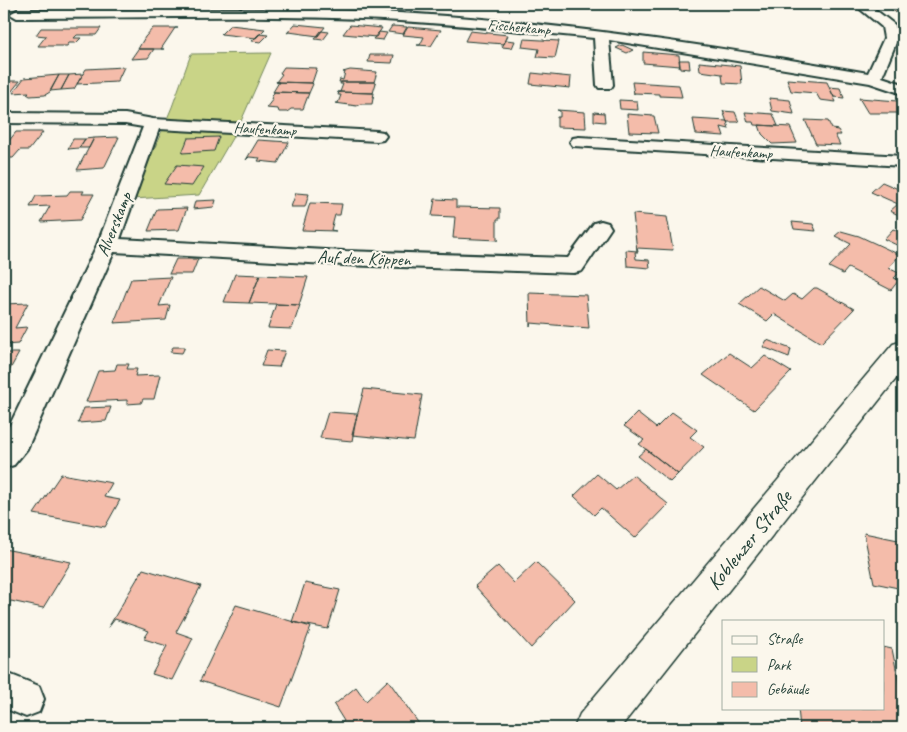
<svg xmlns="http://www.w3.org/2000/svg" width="907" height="732" viewBox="0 0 907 732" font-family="Caveat,sans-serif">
	<rect width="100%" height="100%" fill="#fbf7ec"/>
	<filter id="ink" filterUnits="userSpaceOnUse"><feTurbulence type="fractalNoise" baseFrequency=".02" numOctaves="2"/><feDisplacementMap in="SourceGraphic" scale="10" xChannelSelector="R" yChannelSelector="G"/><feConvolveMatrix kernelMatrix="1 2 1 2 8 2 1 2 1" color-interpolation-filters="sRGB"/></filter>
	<g filter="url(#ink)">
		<!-- green -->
		<path fill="#c9d487" stroke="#74885e" d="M271 53 238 128 199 195 133 199 172 107 191 54Z"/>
		<!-- building -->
		<path fill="#f4bcaa" stroke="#1f3d34" d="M894 4H903V13L898 14 885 5Z
			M295 24 325 27 318 36 289 32 287 33Z
			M230 25 265 29 256 38 221 34Z
			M350 25 382 28 376 37 343 34Z
			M392 26 407 27 403 34 388 32Z
			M408 27 441 30 431 46 417 45H420L424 37 403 35Z
			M41 28H101L96 35H77L74 38H81L76 43H69L67 46H38L46 36 36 35Z
			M153 28H178H175L161 49H164H138L145 37Z
			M321 31 329 32 323 40 315 39Z
			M470 31 508 35 504 44 465 41Z
			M379 32 387 33 383 40 373 39Z
			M259 34 268 35 261 42 252 41Z
			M524 39 559 41 555 58 537 57 539 49 522 47Z
			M506 40 515 41 512 48 502 47Z
			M622 45 633 50 627 53 616 48Z
			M138 49H154L148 58 131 59Z
			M643 52 679 55 680 66 643 63Z
			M370 55H394L392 63 368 62Z
			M679 60H689L690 69 680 68Z
			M699 62 740 66 742 84 723 83 722 74 700 71Z
			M124 67 117 82 77 84 86 69Z
			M284 67 317 68 312 83 276 82 282 74 280 73Z
			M350 70 377 72 374 82H339L340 79 343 80 345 72H343Z
			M532 73 571 77 570 88 530 84Z
			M83 74 74 89 61 90 69 75Z
			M59 75H69L61 90 50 91Z
			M59 75 50 92 45 95 30 96 27 94 29 92 13 93 24 78Z
			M787 79 827 82 836 102 820 100 816 93 791 91Z
			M4 81H20L11 92H4Z
			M276 82 312 83 313 84 309 93 273 92 279 82Z
			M341 82H374L376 83 373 93 337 92H340L343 84H340Z
			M632 82 679 85 682 97 659 96V94L634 93V94Z
			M829 87 840 88 844 98 834 97Z
			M274 92 309 93 303 109H291L287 112H279L278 109 266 108 273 99H271Z
			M339 92 373 93H374L372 104H360L357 106 335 103H338L341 95H338Z
			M769 98 790 100 794 114 772 111Z
			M859 98 898 101 903 107V113H868Z
			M619 100 637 101 638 110 620 109Z
			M557 110 585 112 586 128 557 127V117H560V111Z
			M723 111 735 112 739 122H727Z
			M594 112 604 113 605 122 594 121Z
			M745 112 773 114 778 126 754 125 753 122H748Z
			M627 114 654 116 658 133 629 132Z
			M693 119 727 121 729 129 721 127 724 136 696 134Z
			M805 120 828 121 832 129 838 130 841 135H835L840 145 816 144Z
			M759 125 790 127 797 143 772 144 762 134Z
			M16 132H43L29 150H20L13 158H4V147Z
			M119 137 104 168 77 170 94 138Z
			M219 137 214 151 182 153 188 138Z
			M94 138 89 148H79L85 139Z
			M73 139H85L79 148 68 149Z
			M258 140 289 142 278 163 258 161 260 158 249 157 246 160Z
			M177 165 204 167 192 186 164 184Z
			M882 182 903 191V217L890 211 898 204 871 192Z
			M70 191H84L82 194H94L80 220 41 222 50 206 30 207 36 196 67 195Z
			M296 193 309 194 305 207H291Z
			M435 199 456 200V207L500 208V219H497V240H499L453 238 455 217 432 216Z
			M216 200 214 207 193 209 195 201Z
			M310 203 342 204 340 215H335L331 230 336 231 302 230Z
			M187 208 179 230 148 231 157 209Z
			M633 214 667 217 673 250 637 248 638 252H635L636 259 649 260 650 268 627 266 626 250 637 251Z
			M792 222 813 224 816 231 794 229Z
			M893 229 903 233V248L884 239Z
			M841 231 859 236 900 255 888 268 899 273 894 278 899 280 891 290 848 268 843 274 829 267 851 244 835 236Z
			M176 259H198L192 274H169Z
			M235 274 260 275 249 303 224 302Z
			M260 275 308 277 299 305 249 303Z
			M171 277 159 306 170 305 166 320 114 323 131 279Z
			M759 286 785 301 793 294 802 299 814 288H817L854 309 821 343 774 314 767 321 739 304Z
			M529 293 586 295 589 328 531 323 530 326Z
			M28 303 15 328 27 327 18 344 4 345V304Z
			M276 304 300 305 292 329 268 328Z
			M767 340 791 349 789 357 763 347Z
			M173 347H185L182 353 170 352Z
			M267 350 285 351 279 367 261 366Z
			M4 353H19L8 373H4L8 362 4 363Z
			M729 353 752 368 765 356 791 372 754 410 703 375Z
			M117 364H129L127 369H137L135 376 160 375 154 399H143L141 403 127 404V400L86 402 98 371 115 370Z
			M364 389 422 395 414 441 352 435Z
			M111 407 106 421 78 423 84 408Z
			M328 412 357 414 352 441 320 438Z
			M672 412 697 430 690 437 704 447 678 474 639 444 644 440 624 426 637 413 656 428Z
			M646 449 678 474 670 482 638 456Z
			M61 474 112 483 104 497 120 500 105 527 34 514Z
			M597 474 616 490 633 475 668 504 635 538 601 508 594 515 574 496Z
			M864 533 903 541V589L874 583Z
			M4 549 71 562 43 608 11 601 4 610Z
			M536 562 575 600 531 648 475 586 498 566 514 583Z
			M143 569 201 586 176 632 193 638 172 680 152 674 167 646 144 639 149 631 115 619 108 628Z
			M305 583 340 590 328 629 292 622Z
			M236 605 311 627 281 707 200 681Z
			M883 647 892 649 903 702V728H800L798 708H883Z
			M388 680 422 728H336L344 721 334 705 356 687 366 701Z"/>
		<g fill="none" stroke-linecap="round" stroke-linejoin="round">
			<defs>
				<path id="service" d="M199 4H205L197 15H193L192 14Z"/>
				<path id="minor" d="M854 4H868L895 25 898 38 882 77 903 84V94L870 83 609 40 613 85 611 88H599L597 85 594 38C524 31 454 24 383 20 263 14 138 18 17 18L10 14 17 10C139 10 261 6 382 12 545 20 707 45 868 73L884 38 882 27Z
					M4 113 125 114 153 119 377 131 383 132 386 136 383 140 377 141 159 129 120 239 344 251 568 258 594 223 601 221 608 223 611 228 582 271 574 273 344 265 114 252 27 449 14 465 4 468V437L97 245 143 127 125 124 4 123Z
					M579 137 903 156V166L573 146 570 142 573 138Z
					M4 672 39 686 44 699 39 712 26 717 4 708Z"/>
				<path id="tertiary" d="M903 341V370L620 728H574L580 714 893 344Z"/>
			</defs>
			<!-- service casing -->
			<use href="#service" stroke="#1f3d34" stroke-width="4"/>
			<!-- minor casing -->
			<use href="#minor" stroke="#1f3d34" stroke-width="4"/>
			<!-- tertiary casing -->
			<use href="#tertiary" stroke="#1f3d34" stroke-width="3"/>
			<!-- service -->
			<use href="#service" fill="#fbf7ec" fill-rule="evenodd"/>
			<!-- minor -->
			<use href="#minor" fill="#fbf7ec" fill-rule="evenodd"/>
			<!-- tertiary -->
			<use href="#tertiary" fill="#fbf7ec" fill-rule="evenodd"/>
		</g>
	</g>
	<g text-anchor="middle" stroke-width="4.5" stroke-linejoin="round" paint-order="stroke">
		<!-- far-street labels -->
		<g font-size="15" fill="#1f3d34" stroke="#fbf7ec">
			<text transform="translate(519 27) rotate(5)" y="5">Fischerkamp</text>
			<text transform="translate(265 129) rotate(3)" y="5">Haufenkamp</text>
			<text transform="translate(741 152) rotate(3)" y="5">Haufenkamp</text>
		</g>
		<!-- street labels -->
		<g font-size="18" fill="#1f3d34" stroke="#fbf7ec">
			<text transform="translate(114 224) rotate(-68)" y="6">Alverskamp</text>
			<text transform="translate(364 258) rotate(2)" y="6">Auf den Köppen</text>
		</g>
		<!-- near-street labels -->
		<g font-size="21" fill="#1f3d34" stroke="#fbf7ec">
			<text transform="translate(749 540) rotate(-51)" y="7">Koblenzer Straße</text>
		</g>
	</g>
	<!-- margin -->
	<rect width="907" height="732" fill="none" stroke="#fbf7ec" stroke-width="20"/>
	<rect x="10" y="10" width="887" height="712" fill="none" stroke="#1f3d34" stroke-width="2" filter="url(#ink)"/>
	<!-- legend -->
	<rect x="722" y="620" width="162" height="90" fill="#fbf7ec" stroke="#a3ada2"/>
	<rect x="732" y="636" width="25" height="8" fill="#fbf7ec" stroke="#a3ada2"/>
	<text x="767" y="644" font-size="15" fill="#1f3d34">Straße</text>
	<rect x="732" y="657" width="25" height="15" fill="#c9d487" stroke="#a3ada2"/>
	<text x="767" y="670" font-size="15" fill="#1f3d34">Park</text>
	<rect x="732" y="682" width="25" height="15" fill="#f4bcaa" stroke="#a3ada2"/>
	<text x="767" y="694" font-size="15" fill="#1f3d34">Gebäude</text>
</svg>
